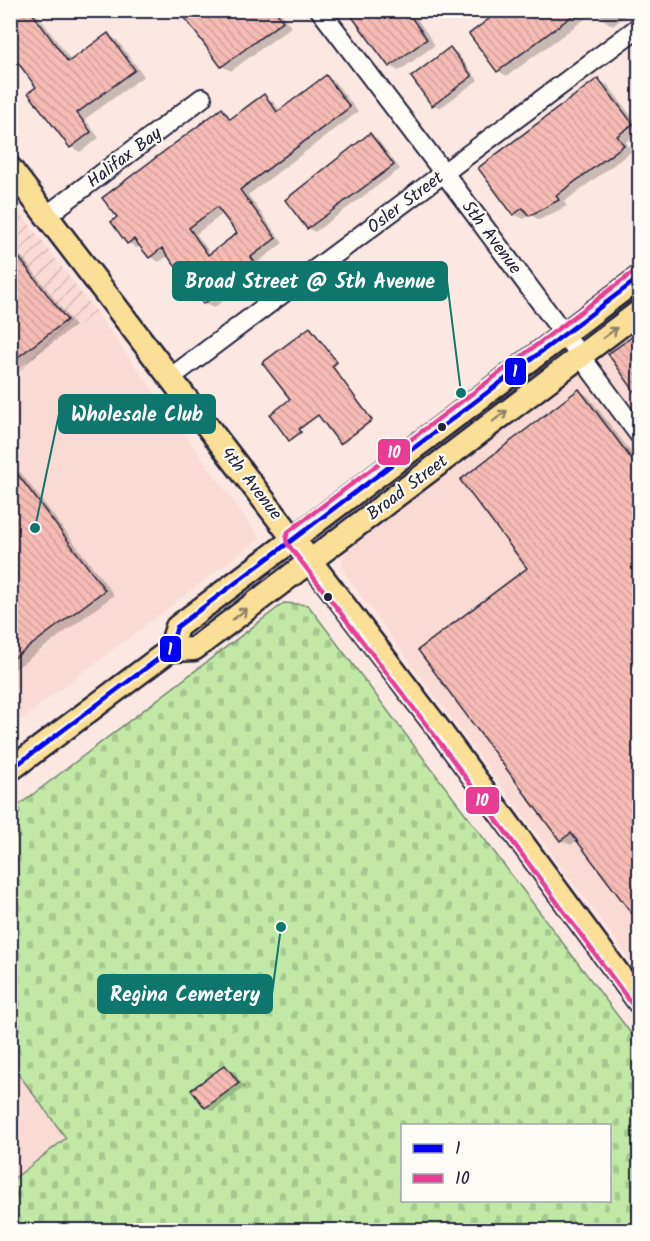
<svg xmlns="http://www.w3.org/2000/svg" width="650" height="1241" viewBox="0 0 650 1241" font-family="Kalam,sans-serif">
	<defs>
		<pattern id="industrial-furrows" width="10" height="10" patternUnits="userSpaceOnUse" patternTransform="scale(1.5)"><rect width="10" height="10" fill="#fadad5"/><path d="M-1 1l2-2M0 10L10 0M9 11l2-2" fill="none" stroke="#d6bbb8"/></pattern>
		<pattern id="cemetery-stones" width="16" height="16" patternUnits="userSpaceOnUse" patternTransform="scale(1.5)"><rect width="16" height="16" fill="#c1e9a5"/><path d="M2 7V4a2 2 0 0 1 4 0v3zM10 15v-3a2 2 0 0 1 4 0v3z" fill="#a6c88f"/></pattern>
		<pattern id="building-back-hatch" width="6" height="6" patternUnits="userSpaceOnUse" patternTransform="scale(1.5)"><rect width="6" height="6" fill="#f6bbb5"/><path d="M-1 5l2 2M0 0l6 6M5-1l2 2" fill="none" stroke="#d3a09d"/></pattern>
	</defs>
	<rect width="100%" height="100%" fill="#fbe8e3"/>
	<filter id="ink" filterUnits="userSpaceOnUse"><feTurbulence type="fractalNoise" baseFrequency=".0167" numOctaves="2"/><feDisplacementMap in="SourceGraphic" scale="12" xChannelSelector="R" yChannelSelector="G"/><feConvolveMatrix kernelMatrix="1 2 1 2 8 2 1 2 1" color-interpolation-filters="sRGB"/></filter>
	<g filter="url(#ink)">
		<!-- built -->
		<path fill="#fadad5" d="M96 312 260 538 11 727V378Z
			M639 328V972L347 577 343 570 342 561 344 552 349 546Z
			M11 1064 67 1138 11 1181Z"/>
		<!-- industrial -->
		<path fill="url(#industrial-furrows)" d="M11 200 96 312 11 378Z"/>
		<!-- cemetery -->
		<path fill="url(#cemetery-stones)" stroke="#728670" stroke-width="1.5" fill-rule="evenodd" d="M284 603 308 605 639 1044V1230H11V1181L66 1138 11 1064V811ZM402 1126H610V1200H402Z"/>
		<!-- shadow -->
		<path fill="#0003" fill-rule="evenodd" d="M10 10H34L72 62 108 35 117 40 144 76 85 119 99 138 80 152 71 147 38 87Z
			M181 10H279L291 27 231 71 222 66Z
			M349 10H411L435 45 399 71 390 66Z
			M503 10H633L613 26 604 20 596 11 507 76 498 71Z
			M450 49 457 53 478 80 440 108 433 104Z
			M326 76 335 82 358 112 248 195 283 243 258 262 266 272 213 308 204 303 169 255 159 262 150 257 141 245 137 248 128 243 222 110 233 119 264 96 273 101 280 111ZM224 213 239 234 211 254 196 234Z
			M598 80 608 85 640 128V131L626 142 632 151 564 202 567 206 539 220 530 214 524 219 514 214Z
			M370 135 377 139 400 169 315 232 308 228Z
			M14 252 23 258 75 326 10 375V255Z
			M311 329 338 364 332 368 373 421 343 444 320 415 300 430 302 433 292 440 290 439 292 400Z
			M632 339 640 343V395L610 354Z
			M579 391 588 396 640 464V921L578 840 571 845 561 840 529 568Z
			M12 467 21 473 114 595 10 673Z
			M225 1067 232 1071 245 1087 213 1111 206 1107Z"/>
		<!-- building -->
		<path fill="url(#building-back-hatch)" stroke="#22223b" stroke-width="1.5" fill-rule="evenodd" d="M10 10H30L68 62 108 33 135 70 77 113 91 132 70 148 28 93 36 87 10 52Z
			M179 10H275L283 21 221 67Z
			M347 10H406L427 39 389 67Z
			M501 10H580L497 72 469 34Z
			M450 47 472 76 432 106 411 77Z
			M326 75 350 107 240 190 276 238 251 257 258 267 203 304 162 248 149 258 134 239 127 244 111 222 117 217 102 198 222 108 230 119 264 94 277 112ZM217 207 237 233 208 255 189 228Z
			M598 78 633 124 617 136 624 145 556 196 559 200 529 216 523 208 513 215 478 168Z
			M370 133 394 165 307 229 285 200Z
			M10 246 67 320 10 363Z
			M310 327 337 362 332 366 372 420 340 444 318 415 299 429 301 432 289 441 270 415 290 399 262 363Z
			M632 337 639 347V398L608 354Z
			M579 389 639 469V923L571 833 560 841 418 650 527 568 460 480Z
			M10 464 105 590 10 661Z
			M225 1065 239 1083 205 1108 191 1090Z"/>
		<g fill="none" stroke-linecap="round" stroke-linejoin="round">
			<defs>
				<path id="minor" d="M320 10 444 173 640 436
					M46 216 202 98
					M170 378 640 26"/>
				<path id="major" d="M10 168 441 732 640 1003
					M170 650 177 627 640 277
					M10 770 170 650 194 649 640 311"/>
			</defs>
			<!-- minor casing -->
			<use href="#minor" stroke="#22223b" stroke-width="22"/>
			<!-- major casing -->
			<use href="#major" stroke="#22223b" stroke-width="27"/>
			<!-- minor -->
			<use href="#minor" stroke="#fdfcf7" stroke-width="18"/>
			<!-- major -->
			<use href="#major" stroke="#fbdf96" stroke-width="22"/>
			<defs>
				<path id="bus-1" d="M10 770 170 650 177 627 640 277"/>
				<path id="bus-2" d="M634 1007 435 736 287 543 286 538 288 532 635 271"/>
			</defs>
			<!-- bus-1 casing -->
			<use href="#bus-1" stroke="#fdfcf7" stroke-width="9"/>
			<!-- bus-2 casing -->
			<use href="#bus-2" stroke="#fdfcf7" stroke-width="9"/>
			<!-- bus-1 -->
			<use href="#bus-1" stroke="#00f" stroke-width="4.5"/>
			<!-- bus-2 -->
			<use href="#bus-2" stroke="#e93d93" stroke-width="4.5"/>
		</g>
		<!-- one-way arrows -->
		<defs><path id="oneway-shaft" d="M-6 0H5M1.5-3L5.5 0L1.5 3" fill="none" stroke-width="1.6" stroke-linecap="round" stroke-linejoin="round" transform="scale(1.5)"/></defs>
		<g stroke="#8e8068">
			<use href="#oneway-shaft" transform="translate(610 333) rotate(-37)"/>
			<use href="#oneway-shaft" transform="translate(500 416) rotate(-37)"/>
			<use href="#oneway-shaft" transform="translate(240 614) rotate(-37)"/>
		</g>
	</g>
	<!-- markers -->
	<g fill="#22223b" stroke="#fdfcf7" stroke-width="2">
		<circle cx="442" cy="427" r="5"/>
		<circle cx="328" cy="597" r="5"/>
	</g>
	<g text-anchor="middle" stroke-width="4.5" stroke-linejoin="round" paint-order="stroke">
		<!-- street labels -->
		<g font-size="18" fill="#22223b" stroke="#fdfcf7">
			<text transform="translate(124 157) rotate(-37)" y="6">Halifax Bay</text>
			<text transform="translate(405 202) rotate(-37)" y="6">Osler Street</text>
			<text transform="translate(492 237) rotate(53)" y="6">5th Avenue</text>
			<text transform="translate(252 483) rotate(52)" y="6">4th Avenue</text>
			<text transform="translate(407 487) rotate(-37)" y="6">Broad Street</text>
		</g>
	</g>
	<!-- callouts -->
	<path fill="none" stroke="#0f766e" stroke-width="2" d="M461 393L447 281M35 528L59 414M281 927L272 994"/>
	<g fill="#0f766e" stroke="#fdfcf7" stroke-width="2">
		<circle cx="461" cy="393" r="6"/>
		<circle cx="35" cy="528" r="6"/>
		<circle cx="281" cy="927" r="6"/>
	</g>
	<g fill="#0f766e" stroke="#0f766e" stroke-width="2">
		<rect x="173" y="262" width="274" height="38" rx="6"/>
		<rect x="59" y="395" width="156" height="38" rx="6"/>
		<rect x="98" y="975" width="174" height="38" rx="6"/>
	</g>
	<g font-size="20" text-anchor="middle" font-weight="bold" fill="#fff">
		<text x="310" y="288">Broad Street @ 5th Avenue</text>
		<text x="137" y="421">Wholesale Club</text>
		<text x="185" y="1001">Regina Cemetery</text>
	</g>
	<g stroke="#fdfcf7" stroke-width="2">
		<rect x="504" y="357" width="23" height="29" rx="6" fill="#00f"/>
		<rect x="377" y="438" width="34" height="28" rx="6" fill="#e93d93"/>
		<rect x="159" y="635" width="23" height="28" rx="6" fill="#00f"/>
		<rect x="465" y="786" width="35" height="29" rx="6" fill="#e93d93"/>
	</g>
	<g font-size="16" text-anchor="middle" font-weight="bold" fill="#fff">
		<text x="515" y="377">1</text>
		<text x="394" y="458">10</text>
		<text x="170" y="655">1</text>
		<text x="482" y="806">10</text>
	</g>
	<!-- margin -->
	<rect width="650" height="1241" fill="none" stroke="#fdfcf7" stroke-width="36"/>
	<rect x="18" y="18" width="614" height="1205" fill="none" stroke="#22223b" stroke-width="2" filter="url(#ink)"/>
	<!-- legend -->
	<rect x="401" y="1124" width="210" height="78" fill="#fdfcf7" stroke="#a5a5ac" stroke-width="1.5"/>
	<rect x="413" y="1144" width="30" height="9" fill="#0000ff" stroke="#a5a5ac" stroke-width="1.5"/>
	<text x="455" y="1154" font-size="18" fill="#22223b">1</text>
	<rect x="413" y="1174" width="30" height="9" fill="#e93d93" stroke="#a5a5ac" stroke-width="1.5"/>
	<text x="455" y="1184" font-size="18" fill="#22223b">10</text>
</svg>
